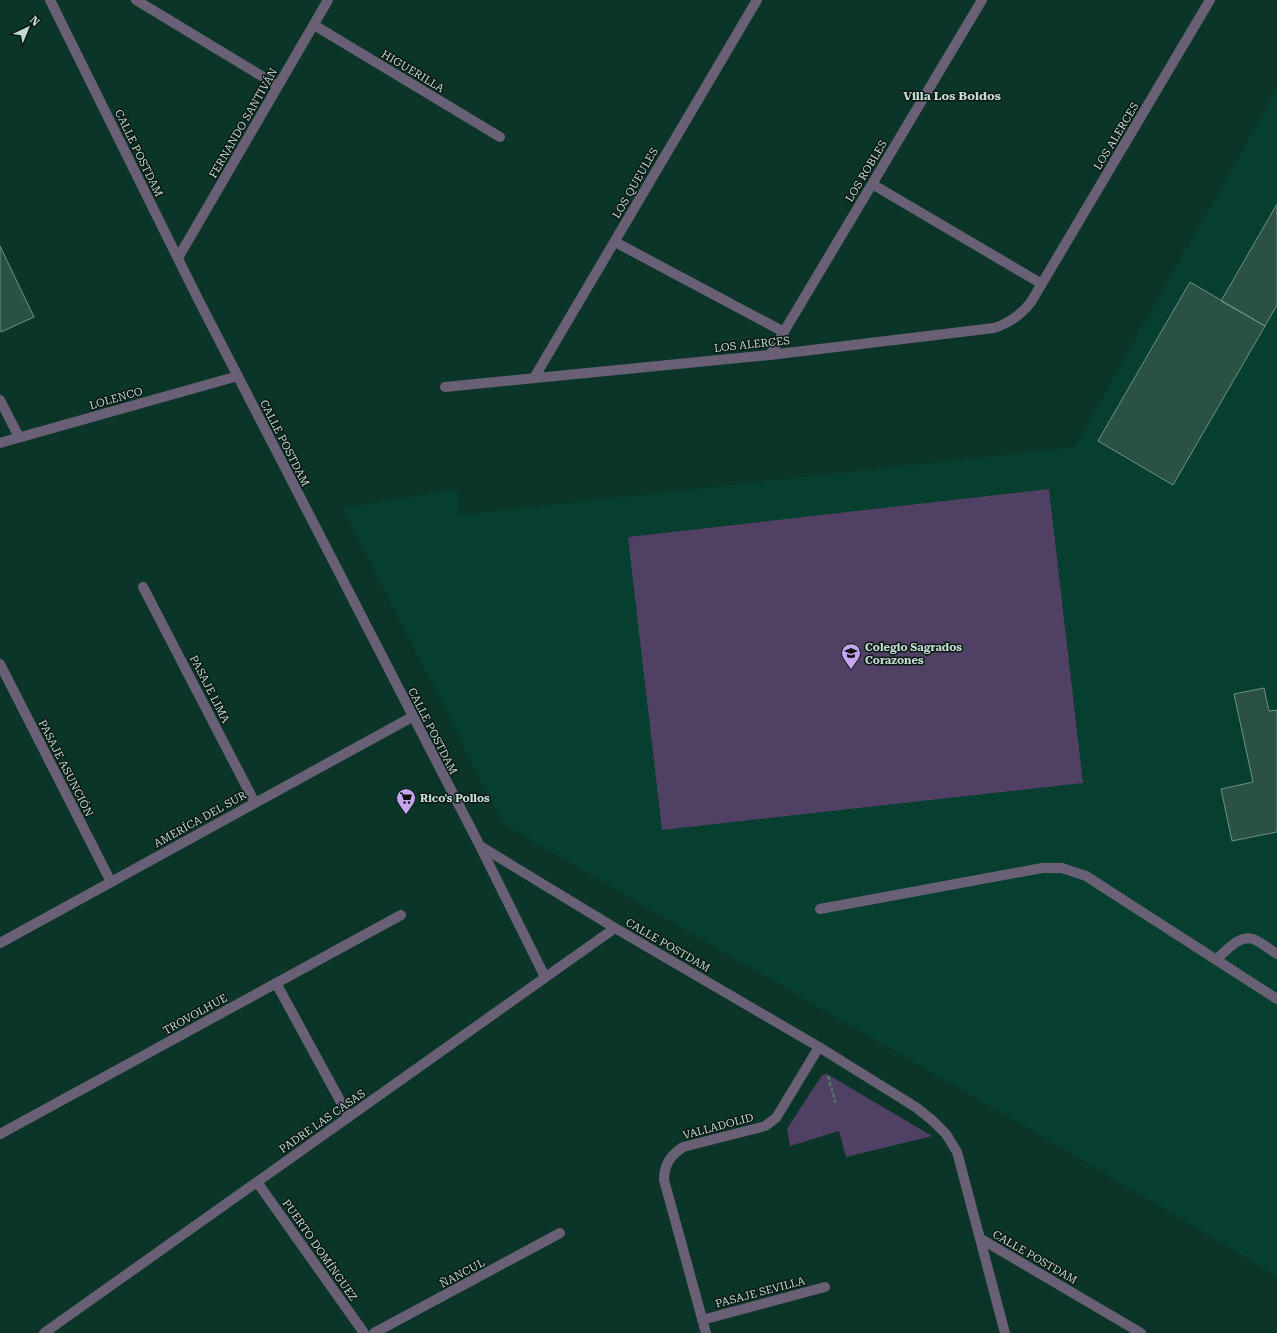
<svg xmlns="http://www.w3.org/2000/svg" width="1277" height="1333" viewBox="0 0 1277 1333" font-family="'Roboto Serif',serif">
	<rect width="100%" height="100%" fill="#0c3529"/>
	<!-- built -->
	<path fill="#063e30" d="M1277 89V1276L1039 1135 503 824 343 508 457 489 459 515 1074 447Z"/>
	<!-- park -->
	<path fill="#504064" d="M1049 489 1083 783 662 830 628 537Z
		M827 1074 932 1136 846 1157 839 1131 790 1146 787 1129 822 1075Z"/>
	<!-- building -->
	<path fill="#2a5144" stroke="#6a9384" d="M1277 204V305L1265 326 1221 301Z
		M0 246 34 317 1 332 0 330Z
		M1190 282 1265 326 1173 485 1098 441Z
		M1264 688 1269 711 1277 710V832L1232 841 1221 789 1253 782 1234 694Z"/>
	<g fill="none" stroke-linecap="round" stroke-linejoin="round">
		<!-- path -->
		<path stroke="#527369" stroke-width="2.5" stroke-dasharray="4 2" stroke-linecap="butt" d="M828 1076 836 1105"/>
		<!-- minor -->
		<path stroke="#696076" stroke-width="10" d="M50 0 198 299 480 846 545 977
			M136 0 278 86
			M314 25 500 137
			M872 184 1042 284
			M615 242 784 332
			M178 258 328 0
			M770 355 982 0
			M534 378 757 0
			M445 387 770 355 994 328C1010 323 1021 315 1031 302L1210 0
			M0 400 19 437
			M0 443 238 376
			M143 587 255 803
			M0 664 111 882
			M480 846 615 928 819 1047 917 1108 933 1121 946 1134 957 1152 1005 1333
			M820 909 1042 868H1062L1086 876 1277 999
			M0 943 412 717
			M1216 960C1225 952 1239 934 1253 939 1261 942 1269 949 1277 954
			M276 983 349 1117
			M0 1134 401 915
			M257 1182 364 1333
			M981 1239 1141 1333
			M702 1320 825 1287
			M44 1333 615 928
			M374 1333 560 1233
			M706 1333 664 1180C664 1164 671 1155 683 1147L758 1128 765 1126 776 1118 819 1047"/>
	</g>
	<!-- icons -->
	<defs>
		<symbol id="school-pin" viewBox="-11 -11 22 30"><path d="M0 17L-7.5 6A9.5 9.5 0 1 1 7.5 6Z" fill="#c6a6f0" stroke="#091914"/><path d="M0-5L7-2L0 1L-7-2ZM-4 1L0 2.5L4 1V4Q0 6-4 4Z" fill="#111"/></symbol>
		<symbol id="supermarket-pin" viewBox="-11 -11 22 30"><path d="M0 17L-7.5 6A9.5 9.5 0 1 1 7.5 6Z" fill="#c6a6f0" stroke="#091914"/><path d="M-6-5.5h2.5l.6 2H6L4.5 2H-2.5L-4.4-4H-6ZM-1.5 3.2a1.3 1.3 0 1 0 .1 0ZM3 3.2a1.3 1.3 0 1 0 .1 0Z" fill="#111"/></symbol>
	</defs>
	<g fill-rule="evenodd">
		<use href="#school-pin" x="840" y="642" width="22" height="30"/>
		<use href="#supermarket-pin" x="395" y="787" width="22" height="30"/>
	</g>
	<g text-anchor="middle" stroke-width="3" stroke-linejoin="round" paint-order="stroke">
		<!-- street labels -->
		<g font-size="11" fill="#c4d9d1" stroke="#091914">
			<text transform="translate(413 71) rotate(31)" y="4">HIGUERILLA</text>
			<text transform="translate(243 123) rotate(-60)" y="4">FERNANDO SANTIVÁN</text>
			<text transform="translate(1116 136) rotate(-59)" y="4">LOS ALERCES</text>
			<text transform="translate(139 153) rotate(64)" y="4">CALLE POSTDAM</text>
			<text transform="translate(866 171) rotate(-59)" y="4">LOS ROBLES</text>
			<text transform="translate(635 183) rotate(-60)" y="4">LOS QUEULES</text>
			<text transform="translate(752 344) rotate(-6)" y="4">LOS ALERCES</text>
			<text transform="translate(116 398) rotate(-16)" y="4">LOLENCO</text>
			<text transform="translate(285 443) rotate(63)" y="4">CALLE POSTDAM</text>
			<text transform="translate(210 689) rotate(63)" y="4">PASAJE LIMA</text>
			<text transform="translate(433 731) rotate(63)" y="4">CALLE POSTDAM</text>
			<text transform="translate(66 768) rotate(63)" y="4">PASAJE ASUNCIÓN</text>
			<text transform="translate(200 819) rotate(-29)" y="4">AMERÍCA DEL SUR</text>
			<text transform="translate(668 945) rotate(30)" y="4">CALLE POSTDAM</text>
			<text transform="translate(195 1014) rotate(-29)" y="4">TROVOLHUE</text>
			<text transform="translate(322 1121) rotate(-35)" y="4">PADRE LAS CASAS</text>
			<text transform="translate(718 1126) rotate(-15)" y="4">VALLADOLID</text>
			<text transform="translate(320 1250) rotate(55)" y="4">PUERTO DOMÍNGUEZ</text>
			<text transform="translate(1035 1257) rotate(30)" y="4">CALLE POSTDAM</text>
			<text transform="translate(462 1273) rotate(-28)" y="4">ÑANCUL</text>
			<text transform="translate(760 1292) rotate(-15)" y="4">PASAJE SEVILLA</text>
		</g>
		<!-- poi labels -->
		<g font-size="11" font-weight="bold" fill="#c4d9d1" stroke="#091914" text-anchor="start">
			<text x="865" y="651">Colegio Sagrados<tspan x="865" dy="13">Corazones</tspan></text>
			<text x="420" y="802">Rico's Pollos</text>
		</g>
		<!-- neighbourhood labels -->
		<g font-size="12" font-weight="bold" fill="#c4d9d1" stroke="#091914">
			<text x="952" y="100">Villa Los Boldos</text>
		</g>
	</g>
	<!-- north arrow -->
	<g transform="translate(28 28) rotate(44)" stroke="#091914" stroke-width="3" paint-order="stroke">
	<path d="M0-3L7 15L0 10L-7 15Z" fill="#c4d9d1"/>
	<text y="-6" font-size="11" font-weight="bold" text-anchor="middle" fill="#c4d9d1">N</text>
	</g>
</svg>
